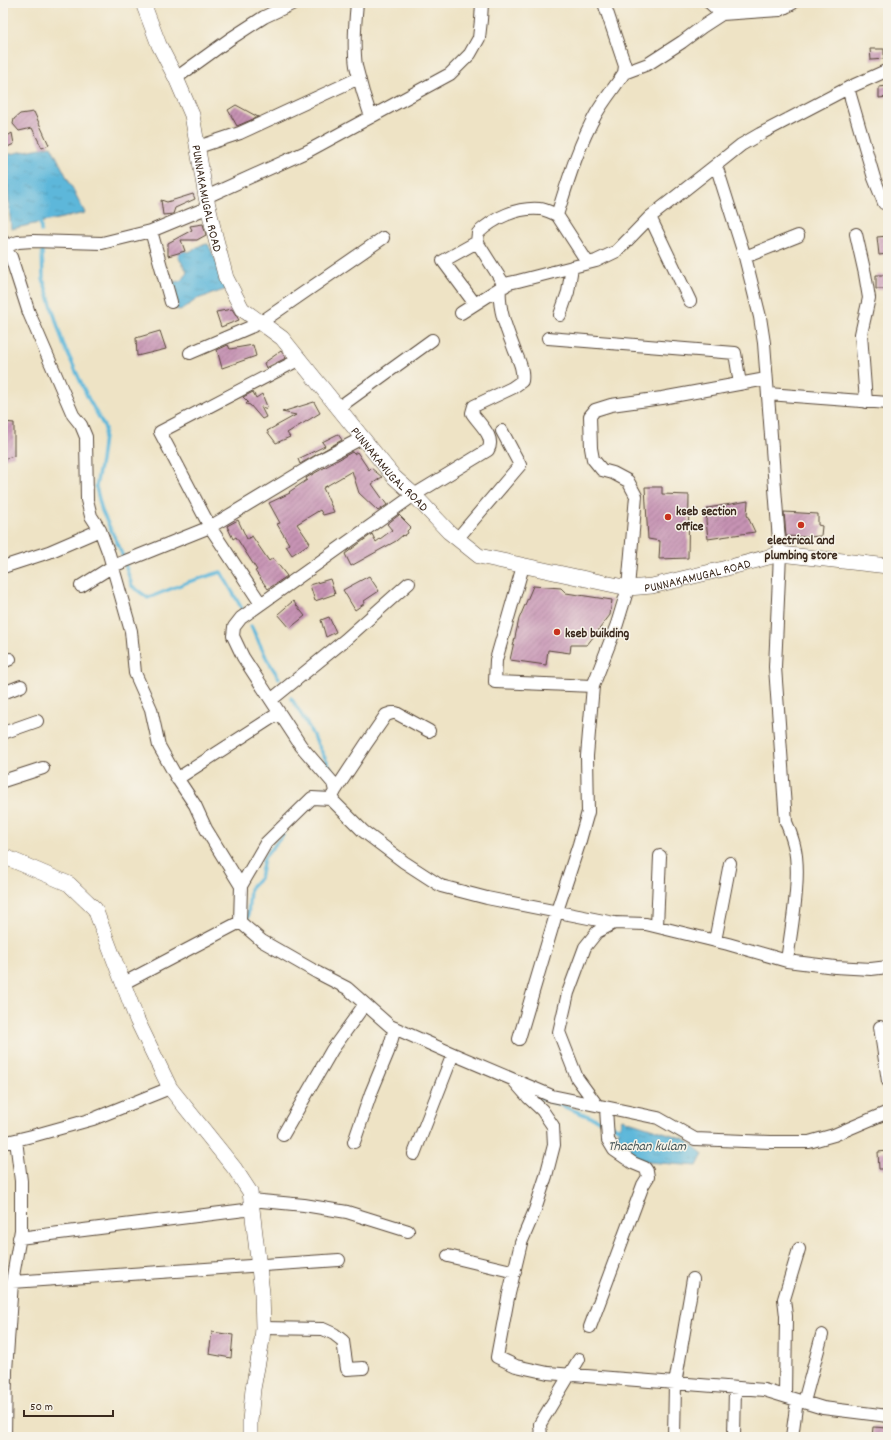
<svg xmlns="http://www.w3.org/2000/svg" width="891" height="1440" viewBox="0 0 891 1440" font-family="Dekko,sans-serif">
	<defs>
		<pattern id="water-ripples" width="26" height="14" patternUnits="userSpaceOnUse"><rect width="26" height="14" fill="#5db7da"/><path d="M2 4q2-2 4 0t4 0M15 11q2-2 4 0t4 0" fill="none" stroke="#4e95b0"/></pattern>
		<pattern id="building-hatch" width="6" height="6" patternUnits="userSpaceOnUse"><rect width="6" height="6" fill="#c693b4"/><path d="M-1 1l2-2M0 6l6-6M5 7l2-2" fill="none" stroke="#a27892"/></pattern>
	</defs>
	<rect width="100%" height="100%" fill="#f7f3e8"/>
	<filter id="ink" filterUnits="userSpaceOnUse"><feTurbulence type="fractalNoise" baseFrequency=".025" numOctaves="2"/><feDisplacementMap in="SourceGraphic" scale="8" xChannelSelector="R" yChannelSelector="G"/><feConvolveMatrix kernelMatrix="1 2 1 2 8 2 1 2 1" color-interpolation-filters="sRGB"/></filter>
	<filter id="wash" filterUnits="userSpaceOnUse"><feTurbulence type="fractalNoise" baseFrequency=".012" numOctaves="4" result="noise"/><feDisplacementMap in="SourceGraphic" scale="16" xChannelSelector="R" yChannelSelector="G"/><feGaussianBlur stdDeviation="0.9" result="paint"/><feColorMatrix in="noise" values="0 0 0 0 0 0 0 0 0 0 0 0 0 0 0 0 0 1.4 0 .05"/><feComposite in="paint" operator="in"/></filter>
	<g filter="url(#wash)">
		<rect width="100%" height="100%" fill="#eee3c5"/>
		<!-- water -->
		<path fill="url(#water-ripples)" stroke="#4c707c" d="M51 146 85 213 11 229 5 155Z
			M208 244 224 277 218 280 225 284 227 289 197 299 183 309 180 310 175 309 178 304 170 283C179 281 185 281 187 271L178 257 179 252 185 251 189 252 201 245Z
			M622 1119 685 1139 703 1154 697 1166 636 1161 616 1138Z"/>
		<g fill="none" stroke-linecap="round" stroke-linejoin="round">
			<!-- stream -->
			<path stroke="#5db7da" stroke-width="3.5" d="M40 218 41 231
				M42 251 43 279 63 343 88 398 105 428 101 461 96 487 102 511 121 551 132 586 148 598 188 582 221 572 242 609
				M251 626 267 659 279 678
				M291 698 307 724 334 775
				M323 789 324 788
				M248 917 250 889 260 878 264 858 283 835
				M532 1094 598 1120
				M612 1125 622 1130"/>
		</g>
		<g id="blocks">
			<!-- building -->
			<path fill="url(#building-hatch)" d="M870 49H884V59L871 60Z
				M888 86V97L879 98V87Z
				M236 105 258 117 237 126 228 110Z
				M34 112 49 145 42 148 32 128 19 131 13 124 14 119 20 114Z
				M12 133 14 144 3 149V139Z
				M193 194 195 199 175 208 173 214 163 215 161 200 167 202Z
				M203 224 206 235 197 240H181L185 251 168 256V243L192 230 190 226Z
				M888 236V254L879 255 877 237Z
				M876 275H888V289H876Z
				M232 309 239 320 221 327 216 312Z
				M160 331 166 349 137 356 136 338Z
				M228 345 230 349 253 345 256 356 222 368 217 350Z
				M281 351 286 358 266 368 264 363Z
				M253 392 256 398 262 394 268 409 261 407 266 417 262 419 250 405 246 404 248 402 243 397Z
				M314 402 320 413 287 433 290 437 276 443 267 431 296 415 282 412Z
				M3 422 14 423V456L3 459Z
				M338 434 342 440 300 464 298 459 325 446 322 442Z
				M352 452 354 454 357 452 369 470 371 468 382 477 372 484 387 505 378 511 359 493 352 471 323 488 334 512 323 515 320 510 297 524 310 543 292 555 286 546 289 544 277 524 280 523 269 503 290 493 289 492 307 480 306 478Z
				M645 487H662V494L689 495 688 558 659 559 660 541 648 539Z
				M748 501 747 515 755 532 708 539 706 521 708 508Z
				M784 512 818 514V525L822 526 821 536 806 537 786 536Z
				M399 515 411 527 407 531 408 533 404 536 403 535 396 541 351 566 345 554 372 534 376 542 392 530 387 524Z
				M238 520 247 539 252 536 269 561 273 558 287 576 268 589 255 571 257 570 236 537 233 539 227 526Z
				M369 576 379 591 364 601 365 603 355 610 343 590Z
				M330 579 335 594 315 601 310 585Z
				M533 586 561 588 566 593 612 600 610 615 587 645H571L570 653 548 650 546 665 510 660 519 619Z
				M293 601 305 616 290 628 278 614Z
				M329 617 336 632 326 637 321 620Z
				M888 1151V1169H879L878 1152Z
				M212 1332 233 1335 231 1358 209 1354Z
				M873 1427 888 1428V1437H872Z"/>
		</g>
	</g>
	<g filter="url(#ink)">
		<use href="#blocks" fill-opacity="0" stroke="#564637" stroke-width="1"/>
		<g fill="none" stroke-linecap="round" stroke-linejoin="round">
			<defs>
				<path id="minor" d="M357 3C355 23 353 45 356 66 360 83 365 100 371 117
					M710 3 722 14
					M624 73 648 64 682 42 702 27 722 14 780 10 793 3
					M176 78 230 39 264 17 294 3
					M848 88 874 178 884 203 888 202
					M198 147 240 133 359 78
					M206 197 308 151 450 74 470 54 479 38 481 20 482 3
					M557 215 588 263
					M650 217 690 301
					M151 231 171 302
					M856 234 865 274 869 298 861 334 866 402
					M3 241 4 247 18 242 33 241 102 243 151 231 209 207
					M3 247 11 257 29 313 73 415 81 425 86 437 87 500 91 516 100 530 109 554 131 631 135 673 151 709 159 746 177 778 195 805 206 829 241 886 266 843 312 798 331 799 363 831 404 862 441 886 487 898 614 923
					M745 257 798 236
					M505 286 477 242 478 233C494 218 517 207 540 209 545 209 552 213 557 215 568 181 578 146 596 114 604 100 615 87 624 73L625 66 604 3
					M475 304 443 261 477 242
					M461 313 500 288
					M560 315 568 292 572 267
					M548 338 735 353 740 384
					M190 353 260 323 383 238
					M768 394 888 403
					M338 408 432 340
					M457 539 520 465 502 431
					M523 566 496 660 495 682 593 686
					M3 567 49 552 100 530
					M81 586 113 566 210 527 326 457 362 438
					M261 604 210 527 160 432 300 359
					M3 662 10 659
					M3 693 21 686
					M271 700 345 640 409 583
					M3 733 37 721
					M178 780 183 775 279 713
					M3 781 43 768
					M335 791 366 744 386 715 392 713H396L429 731
					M331 799 335 791 333 783 301 746 243 657 233 636 234 627 241 618 414 495 488 450C496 437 479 424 472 413L474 406 512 388 522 381C524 367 517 358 513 346 506 328 498 308 500 288L509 283 518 281 596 261 617 251 650 217 716 165
					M241 886 240 922 262 941 318 973 347 988 390 1026 453 1054 552 1096 658 1118 695 1139 771 1142H809L834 1135 888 1112
					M657 926 660 856
					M715 941 730 863
					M787 961C791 929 802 875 794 845 792 837 789 829 786 822L775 667 780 554 764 343 760 317 745 257 716 165 741 145 760 134 848 88 888 70
					M124 983 240 922
					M880 1027 888 1081
					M519 1039 557 911 579 844 588 812 587 756 593 686 617 624 628 588 636 496 628 481 613 473 602 470 593 459 591 448 590 416 595 410 611 405 662 398 766 379
					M514 1081 528 1097 542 1110 553 1126 554 1145 546 1176 535 1210 521 1243 508 1298 497 1357 516 1366 548 1373 764 1390 823 1408 888 1416
					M596 1104 577 1078 559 1032 568 993 585 947 597 932 614 923 646 924 728 944 787 961 835 967 871 969 888 967
					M283 1135 332 1050 365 1004
					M354 1142 371 1093 388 1052 395 1028
					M3 1143 32 1136 93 1119 170 1088
					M414 1154 453 1054
					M251 1200 304 1205 347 1212 408 1231
					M19 1238 253 1209
					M448 1256 515 1272
					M12 1282 339 1260
					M590 1327 643 1185 648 1177 647 1171 645 1168 633 1163 614 1150 608 1140 606 1108
					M263 1328 323 1329 334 1334 343 1341 347 1369 363 1368
					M785 1396 786 1316 784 1299 799 1249
					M804 1402 822 1335
					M5 1437 6 1371 12 1282 21 1230V1181L16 1140
					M541 1437 540 1424 579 1359
					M674 1437 675 1384 693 1279
					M734 1437 735 1388
					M792 1437 797 1400"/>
				<g id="tertiary">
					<path id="s1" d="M143 3 159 45 176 78 192 115 206 197 214 232 226 278 242 309 282 338 394 477 414 495 449 532 479 556 628 588 652 586 723 569 780 554 888 566"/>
					<path d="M3 856 69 884 95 909 137 1020 170 1088 235 1169 250 1192 262 1293 263 1328 262 1340 253 1389 250 1421V1437"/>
				</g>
			</defs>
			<!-- minor casing -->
			<use href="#minor" stroke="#564637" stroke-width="14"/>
			<!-- tertiary casing -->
			<use href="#tertiary" stroke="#564637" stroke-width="16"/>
			<!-- minor -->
			<use href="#minor" stroke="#fff" stroke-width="12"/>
			<!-- tertiary -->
			<use href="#tertiary" stroke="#fff" stroke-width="15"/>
		</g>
	</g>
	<!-- markers -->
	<g fill="#c8321e" stroke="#f7f3e8" stroke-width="1.5">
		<circle cx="668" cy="517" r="4"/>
		<circle cx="801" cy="525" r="4"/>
		<circle cx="557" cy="632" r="4"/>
	</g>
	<g text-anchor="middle" stroke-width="3" stroke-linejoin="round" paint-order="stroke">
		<!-- street labels -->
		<g font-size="13" fill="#3b2a1e" stroke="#f7f3e8">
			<text dy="5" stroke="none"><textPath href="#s1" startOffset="207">PUNNAKAMUGAL ROAD</textPath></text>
			<text dy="5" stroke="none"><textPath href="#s1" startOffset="543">PUNNAKAMUGAL ROAD</textPath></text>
			<text dy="5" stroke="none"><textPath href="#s1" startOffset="891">PUNNAKAMUGAL ROAD</textPath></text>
		</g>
		<!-- poi labels -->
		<g font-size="13" font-weight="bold" fill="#3b2a1e" stroke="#f7f3e8" text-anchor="start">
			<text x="676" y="515">kseb section<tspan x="676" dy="15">office</tspan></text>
			<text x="801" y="544" text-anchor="middle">electrical and<tspan x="801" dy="15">plumbing store</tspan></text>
			<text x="565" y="637">kseb buikding</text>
		</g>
		<!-- water labels -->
		<g font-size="14" font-style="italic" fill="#455456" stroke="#f7f3e8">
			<text x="647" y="1150">Thachan kulam</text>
		</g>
	</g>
	<!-- margin -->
	<rect width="891" height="1440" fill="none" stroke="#f7f3e8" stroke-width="16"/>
	<!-- scale -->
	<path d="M24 1410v6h89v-6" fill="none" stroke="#3b2a1e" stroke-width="2"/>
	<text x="30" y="1410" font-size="12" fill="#3b2a1e" stroke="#f7f3e8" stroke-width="3" paint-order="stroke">50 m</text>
</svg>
